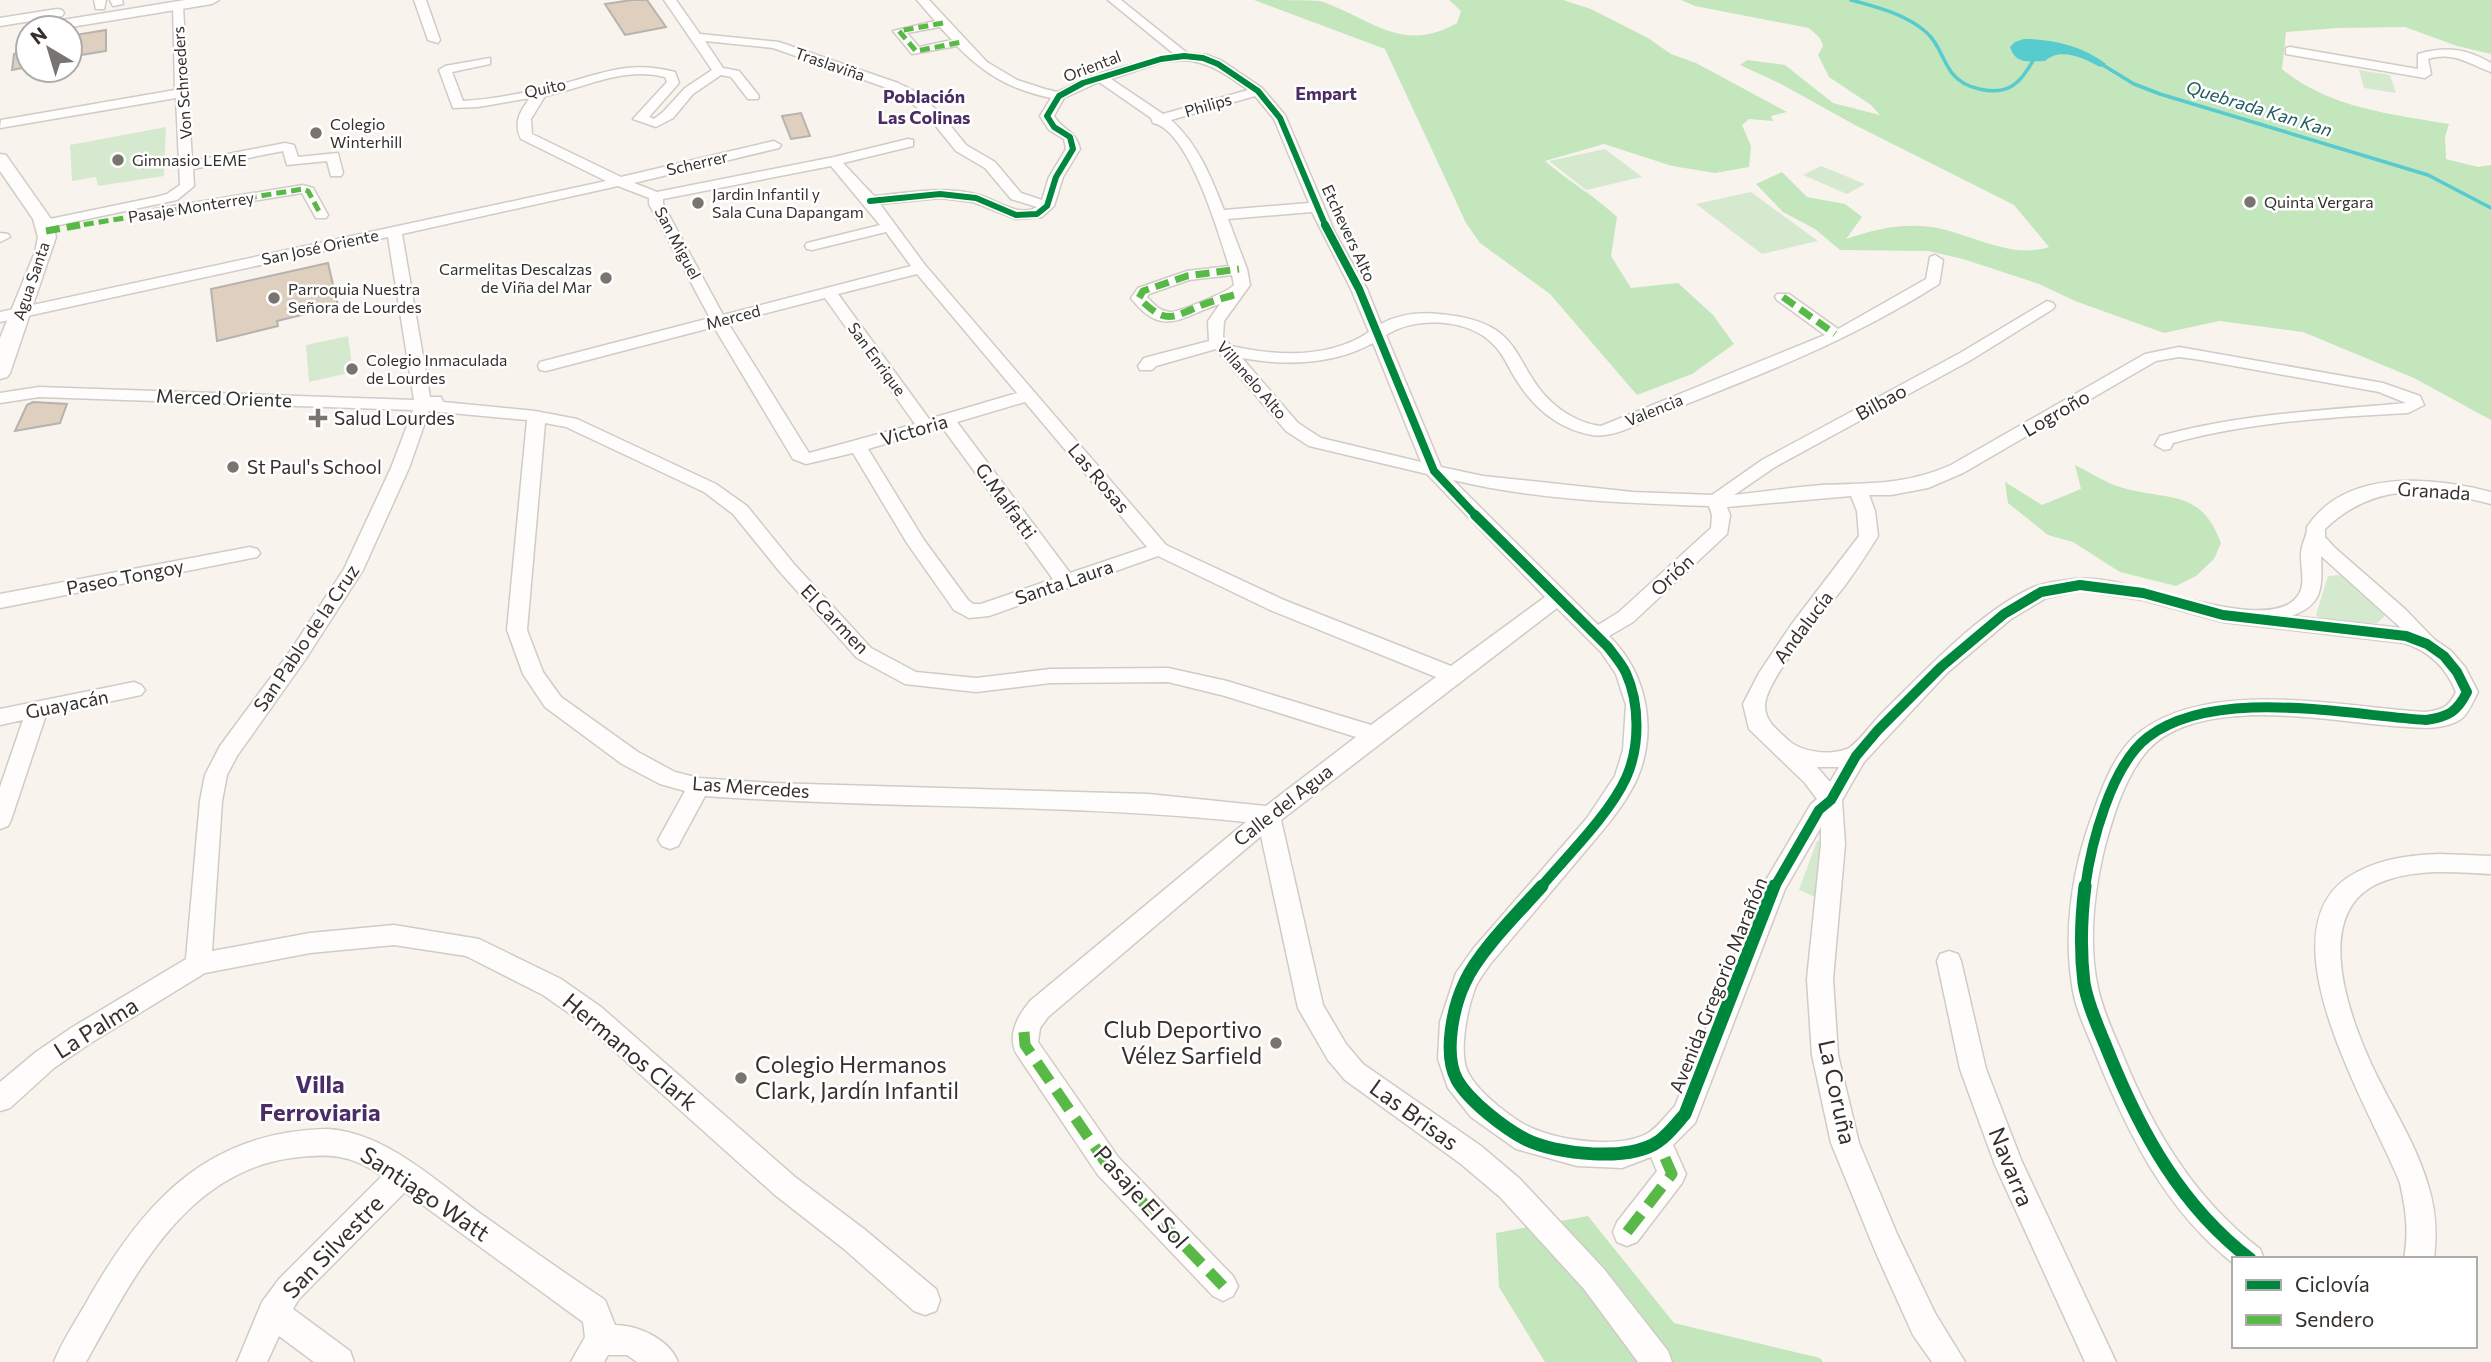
<svg xmlns="http://www.w3.org/2000/svg" width="2491" height="1362" viewBox="0 0 2491 1362" font-family="Commissioner,sans-serif">
	<rect width="100%" height="100%" fill="#f9f3ee"/>
	<!-- green -->
	<path fill="#d5e9cf" d="M2359 70 2390 75 2396 93 2364 88Z
		M166 127 164 176 98 186 96 177 72 181 70 145Z
		M1605 149 1642 177 1586 190 1549 161Z
		M1821 166 1865 184 1847 194 1803 175Z
		M1751 192 1818 241 1762 254 1696 204Z
		M348 336 353 372 309 382 306 345Z
		M2341 575 2358 586 2387 614 2377 623 2324 622 2316 615 2328 576Z
		M1817 841H1824L1817 898 1799 890Z"/>
	<!-- forest -->
	<path fill="#c3e6bc" d="M1254 0C1274 0 1301 0 1320 1 1369 17 1402 55 1457 23L1461 11 1449 0H1563L1591 9 1648 38 1671 54 1696 63 1787 112 1771 116 1773 121 1749 119 1742 125 1751 146 1749 167 1715 173 1672 166 1604 144 1545 161C1568 181 1595 196 1617 217L1611 256 1631 288 1678 283 1713 315 1734 344 1692 374 1637 395 1550 294 1480 243 1466 223 1385 49Z
		M1681 0H2491V54L2457 46 2405 27 2338 28 2286 32 2282 69C2329 108 2391 114 2449 124L2445 137 2446 159 2478 167 2491 165V420L2414 378 2303 332 2219 321 2164 333 2075 301 2039 284 1963 259 1928 251 1840 250 1815 229 1783 212 1756 184 1782 172 1807 197 1845 204 1862 217 1846 239C1869 231 1896 224 1921 226 1965 228 2005 261 2049 247L2014 205 1855 125 1781 84 1740 65 1747 60 1785 65 1833 103 1880 115 1871 105 1829 77 1818 55 1823 46 1820 38 1809 28 1695 6Z
		M2075 465C2088 471 2101 480 2114 485 2163 503 2199 484 2221 543L2214 559 2196 576 2176 586 2120 572 2073 542 2048 535 2008 503 2005 482 2042 505 2081 489Z
		M1588 1216 1674 1323 1820 1358 1823 1362H1545L1499 1287 1496 1233Z"/>
	<!-- water -->
	<path fill="#58cbce" d="M2024 39C2052 39 2083 46 2106 64L2100 67C2083 58 2061 47 2045 61 2028 61 2016 65 2010 47L2015 42Z"/>
	<g fill="none" stroke-linecap="round" stroke-linejoin="round">
		<!-- stream -->
		<path stroke="#58cbce" stroke-width="3.5" d="M1851 0C1877 7 1905 14 1926 32 1939 43 1942 60 1952 73 1964 89 1995 96 2012 86 2022 80 2027 70 2033 61L2029 56
			M2098 62 2134 84 2160 94 2428 175 2491 208"/>
	</g>
	<!-- building -->
	<path fill="#dfcfbf" stroke="#b6b2ad" stroke-width="2" d="M632 0H647L666 27 625 35 605 4Z
		M106 30V51L75 56V35Z
		M28 51V67L12 70 14 54Z
		M801 113 810 136 791 139 782 116Z
		M328 263 338 306 277 321 278 326 217 341 211 289Z
		M33 402 67 404 60 423 15 431 27 405Z"/>
	<g fill="none" stroke-linecap="round" stroke-linejoin="round">
		<defs>
			<path id="minor" d="M94 0H106L104 9H96Z
				M110 0H122L123 4 113 6Z
				M414 0H426L440 40 438 43 428 40Z
				M664 0H676L700 34 779 42 898 83 916 92 941 114 966 145 995 162 1021 193 1042 200 1049 177 1066 149 1064 139 1049 130 1040 116 1051 98C1012 90 985 75 957 46L912 54 893 31 935 21 917 0H929L987 62 1017 80 1045 89 1057 92 1096 74 1174 54 1108 0H1121L1187 53 1207 55 1222 61 1262 88 1285 115 1335 233 1367 289 1381 324C1399 314 1419 312 1439 314 1460 316 1485 320 1501 334 1515 345 1522 363 1532 378 1546 402 1573 423 1601 426L1825 335 1777 300 1775 297 1777 294H1789L1838 329 1926 279 1930 257 1935 255 1943 260 1939 284C1853 339 1761 375 1666 412 1645 420 1615 439 1592 435 1559 429 1534 408 1517 381 1509 369 1504 355 1494 345 1469 318 1416 316 1386 335L1441 467 1483 476 1633 492 1712 495 1762 460 1960 353 2047 301 2053 303 2055 306 2053 309 1971 360 1775 467 1734 495C1763 492 1793 487 1822 485 1870 483 1906 485 1951 465L2145 354 2179 347 2383 383 2420 396 2424 405 2408 413C2329 417 2250 422 2173 443L2170 449 2164 450 2155 445 2160 436C2244 413 2320 411 2406 403L2379 392 2201 360 2179 357 2156 361 1963 473 1928 488 1891 495H1869L1875 511 1878 536C1868 552 1857 569 1846 584 1828 608 1765 679 1765 706 1765 722 1778 730 1788 740 1801 752 1829 756 1847 749 1856 746 1875 719 1884 711 1925 671 1981 610 2034 587 2046 582 2062 581 2075 579 2124 571 2271 641 2299 594 2307 580 2298 562 2302 547 2304 539 2307 536 2307 527 2346 468 2432 477 2491 492V504C2429 488 2375 481 2325 529V537L2335 548 2405 609 2434 639 2451 651 2465 667 2478 692C2473 701 2469 713 2461 719 2442 732 2414 727 2393 726 2326 721 2199 694 2148 750 2125 776 2114 814 2105 846 2094 891 2088 943 2098 988 2103 1011 2113 1032 2122 1053 2153 1130 2194 1198 2260 1249L2264 1259H2234V1264C2166 1211 2128 1134 2096 1055 2087 1032 2075 1009 2072 985 2063 927 2073 866 2093 813 2103 785 2116 749 2141 731 2213 678 2342 707 2426 712 2442 710 2449 707 2456 692 2446 667 2429 651 2404 643L2223 622 2143 600 2080 591 2046 598 2011 619 1948 672 1864 762 1842 800 1845 844 1833 979 1838 1055 1859 1143 1897 1234 1935 1313 1965 1362H1932L1913 1335 1876 1253 1831 1143 1812 1055 1807 979 1821 844V827L1785 889 1695 1123 1673 1145 1686 1174 1682 1183 1637 1242 1627 1246 1617 1242 1613 1232 1617 1222 1657 1171 1651 1157 1622 1168 1577 1166 1516 1149 1471 1117 1448 1088 1438 1059 1440 1022 1456 973 1473 949 1587 818 1615 776 1623 750 1626 705 1616 674 1601 652 1557 608 1281 820 1323 1005 1346 1044 1363 1064 1481 1146 1520 1179 1604 1269 1668 1351 1672 1362H1638L1584 1289 1500 1197 1461 1164 1345 1080 1328 1060 1298 1008 1261 836 1048 1017 1040 1028 1038 1042 1118 1157 1233 1276 1238 1286 1233 1296 1223 1301 1213 1296 1098 1175 1016 1053C1007 1034 1018 1016 1030 1001L1246 822C1066 803 886 809 705 796L678 846 670 849 662 846 658 840 685 791 660 784 622 764 545 707 523 674 507 630 527 420 429 411 409 468 363 570 305 660 237 756 227 775 222 801 212 951 310 933 394 925 479 939 561 979 601 1007 795 1177 864 1229 936 1289 940 1300 936 1311 925 1315 914 1311 844 1249 775 1195 583 1023 543 995 466 956 394 945 310 953 205 973 89 1044 54 1068 10 1108 0 1111V1082L36 1052 71 1028 186 959 200 801 205 775 220 746 291 650 344 569 391 468 413 410 39 397 0 403V393L39 387 414 400 388 237 0 322V312L606 181 521 139C513 123 520 111 530 98L478 107 453 108 439 70 445 66 490 58V64L452 72 463 101C493 99 525 93 554 86 599 75 628 59 675 72L679 83 649 117 654 119 663 112 685 88 712 70ZM940 27 952 40 919 47 907 33ZM705 41 773 48 890 89 906 98 931 120 956 151 985 168 1011 199 1037 207C1018 218 997 200 979 195 945 185 908 193 874 196L843 163 913 146V140L908 139 834 157 657 192 634 183 779 148 781 145 774 141 621 177 532 134 531 119 545 96C585 88 623 66 665 77L667 82 633 119 656 127 673 118 693 94 721 75 731 77 748 99H758L759 96 739 71 723 68ZM1184 60C1210 62 1227 75 1248 90L1163 114 1111 79 1162 62ZM1099 82 1151 118 1153 123C1189 130 1219 234 1229 266L1187 271 1138 288 1131 298C1163 340 1183 315 1220 304L1208 321 1209 341 1144 358 1138 366 1140 370H1152L1156 366 1216 349 1286 431 1309 446 1427 474 1545 597 1451 666 1284 600 1166 545 925 265 880 204 940 198 973 202 1016 219 1042 217 1054 206 1063 177 1080 149C1075 129 1063 131 1054 116L1064 98ZM1255 96 1274 119 1309 203 1224 210C1211 177 1198 144 1171 120ZM831 166 880 225 807 243 805 246 807 249 812 250 886 232 911 266 723 315 663 204V199ZM618 186 649 198V204L710 318 540 362 538 366 540 370 546 371 714 327 793 459 806 464 853 453 907 543 954 610 969 618 989 616 1158 556 1270 610 1436 677 1371 725 1227 681 1168 668 1050 669 976 678 916 672 871 648 794 564 747 506 716 484 577 419 535 411 443 402 441 397H430L402 234ZM1312 212 1351 289 1369 332C1329 359 1276 356 1231 346L1223 337 1224 321 1250 285 1247 269 1228 219ZM917 274 1017 393 929 419 838 294ZM1232 275 1234 285C1230 291 1177 313 1170 312 1159 311 1154 304 1147 297L1149 294 1189 280ZM825 298 915 424 809 453 728 323ZM1373 343 1421 462 1321 438 1298 423 1242 358C1286 366 1333 365 1373 343ZM1025 402 1147 547 1070 573 957 422ZM545 423 566 427 704 492 733 514 780 572 857 658 905 684 976 692 1050 683 1168 682 1225 696 1356 737 1266 806 1148 794 771 783 699 778 675 772 638 752 561 697 543 672 527 630ZM942 427 1053 579 981 604H973L968 600 924 540 868 449ZM1453 480C1535 500 1624 503 1709 506L1712 515 1711 528 1619 612 1598 625ZM1851 496 1857 511 1859 536 1791 625 1759 673 1743 704 1749 729 1805 783 1817 799 1811 804 1762 887 1675 1106C1667 1114 1658 1127 1648 1133 1621 1149 1562 1141 1534 1129 1514 1121 1479 1093 1469 1074 1457 1054 1468 1006 1476 986 1480 978 1486 970 1491 963 1520 929 1548 895 1577 861 1598 836 1623 809 1637 779 1658 730 1647 673 1609 636L1633 622 1727 534 1730 515 1727 507ZM2321 556 2401 628 2291 616C2324 605 2322 586 2321 556ZM1817 767H1839L1830 782Z
				M173 4 183 6 192 161 285 143 294 145 298 157 338 153 343 173 341 176H331L327 161 287 165 283 151 193 169 194 186 177 200 45 228 40 227 38 224 40 221 156 197 167 194 180 185 176 98 0 128 1 120 175 90Z
				M2290 47 2418 69V54C2445 46 2466 48 2491 63V72C2468 64 2455 51 2428 59L2431 74 2425 78 2286 54V48Z
				M303 185 313 188 328 215 326 218H316L302 193 155 217 148 213 155 209Z
				M0 233 8 234 10 237 0 242Z
				M250 547 257 549 260 553 257 557 0 608V594Z
				M134 682 141 685 145 690 141 695 46 715 11 820 8 826 0 829V787L23 720 0 725V709Z
				M2440 854 2491 856V874C2458 872 2422 869 2390 879 2310 902 2345 1005 2369 1059 2388 1102 2415 1140 2428 1185 2436 1210 2437 1233 2434 1259H2404C2409 1232 2406 1210 2400 1183 2373 1113 2253 924 2357 872 2383 858 2411 855 2440 854Z
				M1949 951 1958 954 1961 961 1986 1069 2022 1162 2116 1362H2085L1995 1165 1960 1069 1937 961 1940 954Z
				M328 1129C386 1133 436 1181 481 1214 522 1243 563 1272 605 1300L615 1325C638 1325 669 1339 678 1362H637L627 1355H608L604 1362H571L585 1337 583 1322 405 1192 299 1299 293 1309 350 1351 354 1362H314L279 1336 267 1362H237L262 1302 279 1279 382 1176C350 1154 329 1153 291 1158 184 1173 133 1278 86 1362H54C63 1339 78 1318 90 1296 145 1200 209 1131 328 1129Z"/>
			<path id="major" d="M185 0H219L212 4 65 28H31L38 24Z
				M57 9 62 10 64 13 62 16 0 26V18Z
				M0 154 6 155 51 219 56 237 10 373 7 377 0 379V338L35 252 38 237 33 219 0 171Z"/>
		</defs>
		<!-- minor casing -->
		<use href="#minor" stroke="#d0cbc6" stroke-width="3"/>
		<!-- major casing -->
		<use href="#major" stroke="#d0cbc6" stroke-width="3"/>
		<!-- minor -->
		<use href="#minor" fill="#fefdfc" fill-rule="evenodd"/>
		<!-- major -->
		<use href="#major" fill="#fefdfc" fill-rule="evenodd"/>
		<!-- quiet-far2 -->
		<path stroke="#58b947" stroke-width="5" stroke-dasharray="10 5" stroke-linecap="butt" d="M943 23 899 31 916 51 962 42
			M69 227 303 189 308 191 321 215"/>
		<!-- quiet-far1 -->
		<path stroke="#58b947" stroke-width="7" stroke-dasharray="14 7" stroke-linecap="butt" d="M46 231 80 225
			M1234 295C1223 298 1212 301 1202 305 1171 318 1166 325 1139 298L1143 291 1187 276 1239 269
			M1783 297 1835 334"/>
		<!-- quiet -->
		<path stroke="#58b947" stroke-width="11" stroke-dasharray="23 11" stroke-linecap="butt" d="M1024 1032 1025 1045 1108 1166 1223 1286
			M1627 1232 1672 1174 1658 1142"/>
		<defs>
			<path id="cycleway-far3" d="M870 201 940 194 976 198 1016 215 1037 214 1047 206 1056 177 1073 149 1070 137 1054 127 1047 116 1059 96 1083 83 1161 59 1184 56 1203 58 1218 64 1258 91 1280 118 1326 227"/>
			<path id="cycleway-far2" d="M1325 225 1359 289 1434 471 1477 517"/>
			<path id="cycleway-far1" d="M1475 515 1608 647C1614 655 1622 664 1626 673 1640 704 1640 747 1626 778 1609 815 1567 856 1540 888
				M1774 888 1819 810 1831 800 1856 756 1878 730 1941 667 2004 614 2041 592 2080 585 2143 593 2223 615 2406 636 2427 644 2444 656 2457 672 2467 692C2457 712 2448 717 2426 720 2346 715 2216 686 2148 737 2111 765 2091 844 2085 888"/>
			<path id="cycleway" d="M1542 886C1519 912 1479 951 1465 982 1453 1007 1443 1054 1457 1080 1469 1101 1504 1128 1525 1139 1556 1155 1631 1162 1659 1141 1669 1134 1677 1123 1685 1114L1774 886
				M2085 886C2081 918 2080 951 2084 983 2088 1007 2100 1031 2109 1054 2141 1133 2181 1206 2250 1259"/>
		</defs>
		<!-- cycleway-far3 casing -->
		<use href="#cycleway-far3" stroke="#fff" stroke-width="9"/>
		<!-- cycleway-far2 casing -->
		<use href="#cycleway-far2" stroke="#fff" stroke-width="11"/>
		<!-- cycleway-far1 casing -->
		<use href="#cycleway-far1" stroke="#fff" stroke-width="15"/>
		<!-- cycleway casing -->
		<use href="#cycleway" stroke="#fff" stroke-width="18"/>
		<!-- cycleway-far3 -->
		<use href="#cycleway-far3" stroke="#00873e" stroke-width="6"/>
		<!-- cycleway-far2 -->
		<use href="#cycleway-far2" stroke="#00873e" stroke-width="8"/>
		<!-- cycleway-far1 -->
		<use href="#cycleway-far1" stroke="#00873e" stroke-width="10"/>
		<!-- cycleway -->
		<use href="#cycleway" stroke="#00873e" stroke-width="13"/>
	</g>
	<!-- markers -->
	<g fill="#7a7470" stroke="#fff" stroke-width="2.5">
		<circle cx="316" cy="133" r="7"/>
		<circle cx="118" cy="160" r="7"/>
		<circle cx="2250" cy="202" r="7"/>
		<circle cx="698" cy="203" r="7"/>
		<circle cx="606" cy="278" r="7"/>
		<circle cx="274" cy="298" r="7"/>
		<circle cx="352" cy="369" r="7"/>
		<path d="M314.5 407.5h7v7h7v7h-7v7h-7v-7h-7v-7h7z"/>
		<circle cx="233" cy="467" r="7"/>
		<circle cx="1276" cy="1043" r="7"/>
		<circle cx="741" cy="1078" r="7"/>
	</g>
	<g text-anchor="middle" stroke-width="5" stroke-linejoin="round" paint-order="stroke">
		<!-- far-street labels -->
		<g font-size="16" fill="#35302c" stroke="#fff">
			<text transform="translate(830 64) rotate(19)" y="6">Traslaviña</text>
			<text transform="translate(1092 66) rotate(-21)" y="6">Oriental</text>
			<text transform="translate(182 83) rotate(-94)" y="6">Von Schroeders</text>
			<text transform="translate(545 88) rotate(-12)" y="6">Quito</text>
			<text transform="translate(1208 105) rotate(-16)" y="6">Philips</text>
			<text transform="translate(697 163) rotate(-13)" y="6">Scherrer</text>
			<text transform="translate(191 207) rotate(-9)" y="6">Pasaje Monterrey</text>
			<text transform="translate(1349 233) rotate(65)" y="6">Etchevers Alto</text>
			<text transform="translate(678 243) rotate(62)" y="6">San Miguel</text>
			<text transform="translate(320 247) rotate(-12)" y="6">San José Oriente</text>
			<text transform="translate(31 281) rotate(-71)" y="6">Agua Santa</text>
			<text transform="translate(733 317) rotate(-15)" y="6">Merced</text>
			<text transform="translate(877 359) rotate(54)" y="6">San Enrique</text>
			<text transform="translate(1252 380) rotate(49)" y="6">Villanelo Alto</text>
			<text transform="translate(1654 410) rotate(-22)" y="6">Valencia</text>
		</g>
		<!-- far-poi labels -->
		<g font-size="16" fill="#35302c" stroke="#fff" text-anchor="start">
			<text x="330" y="130">Colegio<tspan x="330" dy="18">Winterhill</tspan></text>
			<text x="132" y="166">Gimnasio LEME</text>
			<text x="712" y="200">Jardin Infantil y<tspan x="712" dy="18">Sala Cuna Dapangam</tspan></text>
			<text x="2264" y="208">Quinta Vergara</text>
			<text x="592" y="275" text-anchor="end">Carmelitas Descalzas<tspan x="592" dy="18">de Viña del Mar</tspan></text>
			<text x="288" y="295">Parroquia Nuestra<tspan x="288" dy="18">Señora de Lourdes</tspan></text>
			<text x="366" y="366">Colegio Inmaculada<tspan x="366" dy="18">de Lourdes</tspan></text>
		</g>
		<!-- far-neighbourhood labels -->
		<g font-size="18" font-weight="bold" fill="#4b2c65" stroke="#fff">
			<text x="1326" y="100">Empart</text>
			<text x="924" y="103">Población<tspan x="924" dy="21">Las Colinas</tspan></text>
		</g>
		<!-- far-water labels -->
		<g font-size="18" font-style="italic" fill="#205b5d" stroke="#fff">
			<text transform="translate(2259 109) rotate(17)" y="6">Quebrada Kan Kan</text>
		</g>
		<!-- street labels -->
		<g font-size="19" fill="#35302c" stroke="#fff">
			<text transform="translate(224 398) rotate(2)" y="7">Merced Oriente</text>
			<text transform="translate(1881 402) rotate(-29)" y="7">Bilbao</text>
			<text transform="translate(2056 413) rotate(-30)" y="7">Logroño</text>
			<text transform="translate(914 430) rotate(-16)" y="7">Victoria</text>
			<text transform="translate(1099 478) rotate(50)" y="7">Las Rosas</text>
			<text transform="translate(2434 491) rotate(4)" y="7">Granada</text>
			<text transform="translate(1006 501) rotate(54)" y="7">G.Malfatti</text>
			<text transform="translate(1672 575) rotate(-43)" y="7">Orión</text>
			<text transform="translate(125 577) rotate(-11)" y="7">Paseo Tongoy</text>
			<text transform="translate(1064 582) rotate(-19)" y="7">Santa Laura</text>
			<text transform="translate(835 619) rotate(46)" y="7">El Carmen</text>
			<text transform="translate(1803 627) rotate(-53)" y="7">Andalucía</text>
			<text transform="translate(306 638) rotate(-56)" y="7">San Pablo de la Cruz</text>
			<text transform="translate(67 704) rotate(-11)" y="7">Guayacán</text>
			<text transform="translate(751 787) rotate(4)" y="7">Las Mercedes</text>
			<text transform="translate(1283 805) rotate(-38)" y="7">Calle del Agua</text>
			<text transform="translate(1718 985) rotate(-68)" y="7">Avenida Gregorio Marañón</text>
		</g>
		<!-- poi labels -->
		<g font-size="19" fill="#35302c" stroke="#fff" text-anchor="start">
			<text x="334" y="425">Salud Lourdes</text>
			<text x="247" y="474">St Paul's School</text>
		</g>
		<!-- near-street labels -->
		<g font-size="23" fill="#35302c" stroke="#fff">
			<text transform="translate(96 1028) rotate(-32)" y="8">La Palma</text>
			<text transform="translate(630 1052) rotate(40)" y="8">Hermanos Clark</text>
			<text transform="translate(1837 1092) rotate(78)" y="8">La Coruña</text>
			<text transform="translate(1414 1115) rotate(36)" y="8">Las Brisas</text>
			<text transform="translate(2011 1167) rotate(68)" y="8">Navarra</text>
			<text transform="translate(425 1194) rotate(34)" y="8">Santiago Watt</text>
			<text transform="translate(1141 1197) rotate(48)" y="8">Pasaje El Sol</text>
			<text transform="translate(333 1247) rotate(-46)" y="8">San Silvestre</text>
		</g>
		<!-- near-poi labels -->
		<g font-size="23" fill="#35302c" stroke="#fff" text-anchor="end">
			<text x="1262" y="1038">Club Deportivo<tspan x="1262" dy="26">Vélez Sarfield</tspan></text>
			<text x="755" y="1073" text-anchor="start">Colegio Hermanos<tspan x="755" dy="26">Clark, Jardín Infantil</tspan></text>
		</g>
		<!-- near-neighbourhood labels -->
		<g font-size="24" font-weight="bold" fill="#4b2c65" stroke="#fff">
			<text x="320" y="1093">Villa<tspan x="320" dy="28">Ferroviaria</tspan></text>
		</g>
	</g>
	<!-- legend -->
	<rect x="2232" y="1257" width="245" height="91" fill="#ffffff" stroke="#aeacab" stroke-width="2"/>
	<rect x="2246" y="1280" width="35" height="10" fill="#00873e" stroke="#aeacab" stroke-width="2"/>
	<text x="2295" y="1292" font-size="21" fill="#35302c">Ciclovía</text>
	<rect x="2246" y="1315" width="35" height="10" fill="#58b947" stroke="#aeacab" stroke-width="2"/>
	<text x="2295" y="1327" font-size="21" fill="#35302c">Sendero</text>
	<!-- north arrow -->
	<g transform="translate(49 49) rotate(322)"><circle r="33" fill="#ffffff" stroke="#aeacab" stroke-width="2"/>
	<path d="M0-5L12 26L0 18L-12 26Z" fill="#7a7470"/>
	<text y="-10" font-size="19" font-weight="bold" text-anchor="middle" fill="#35302c">N</text>
	</g>
</svg>
